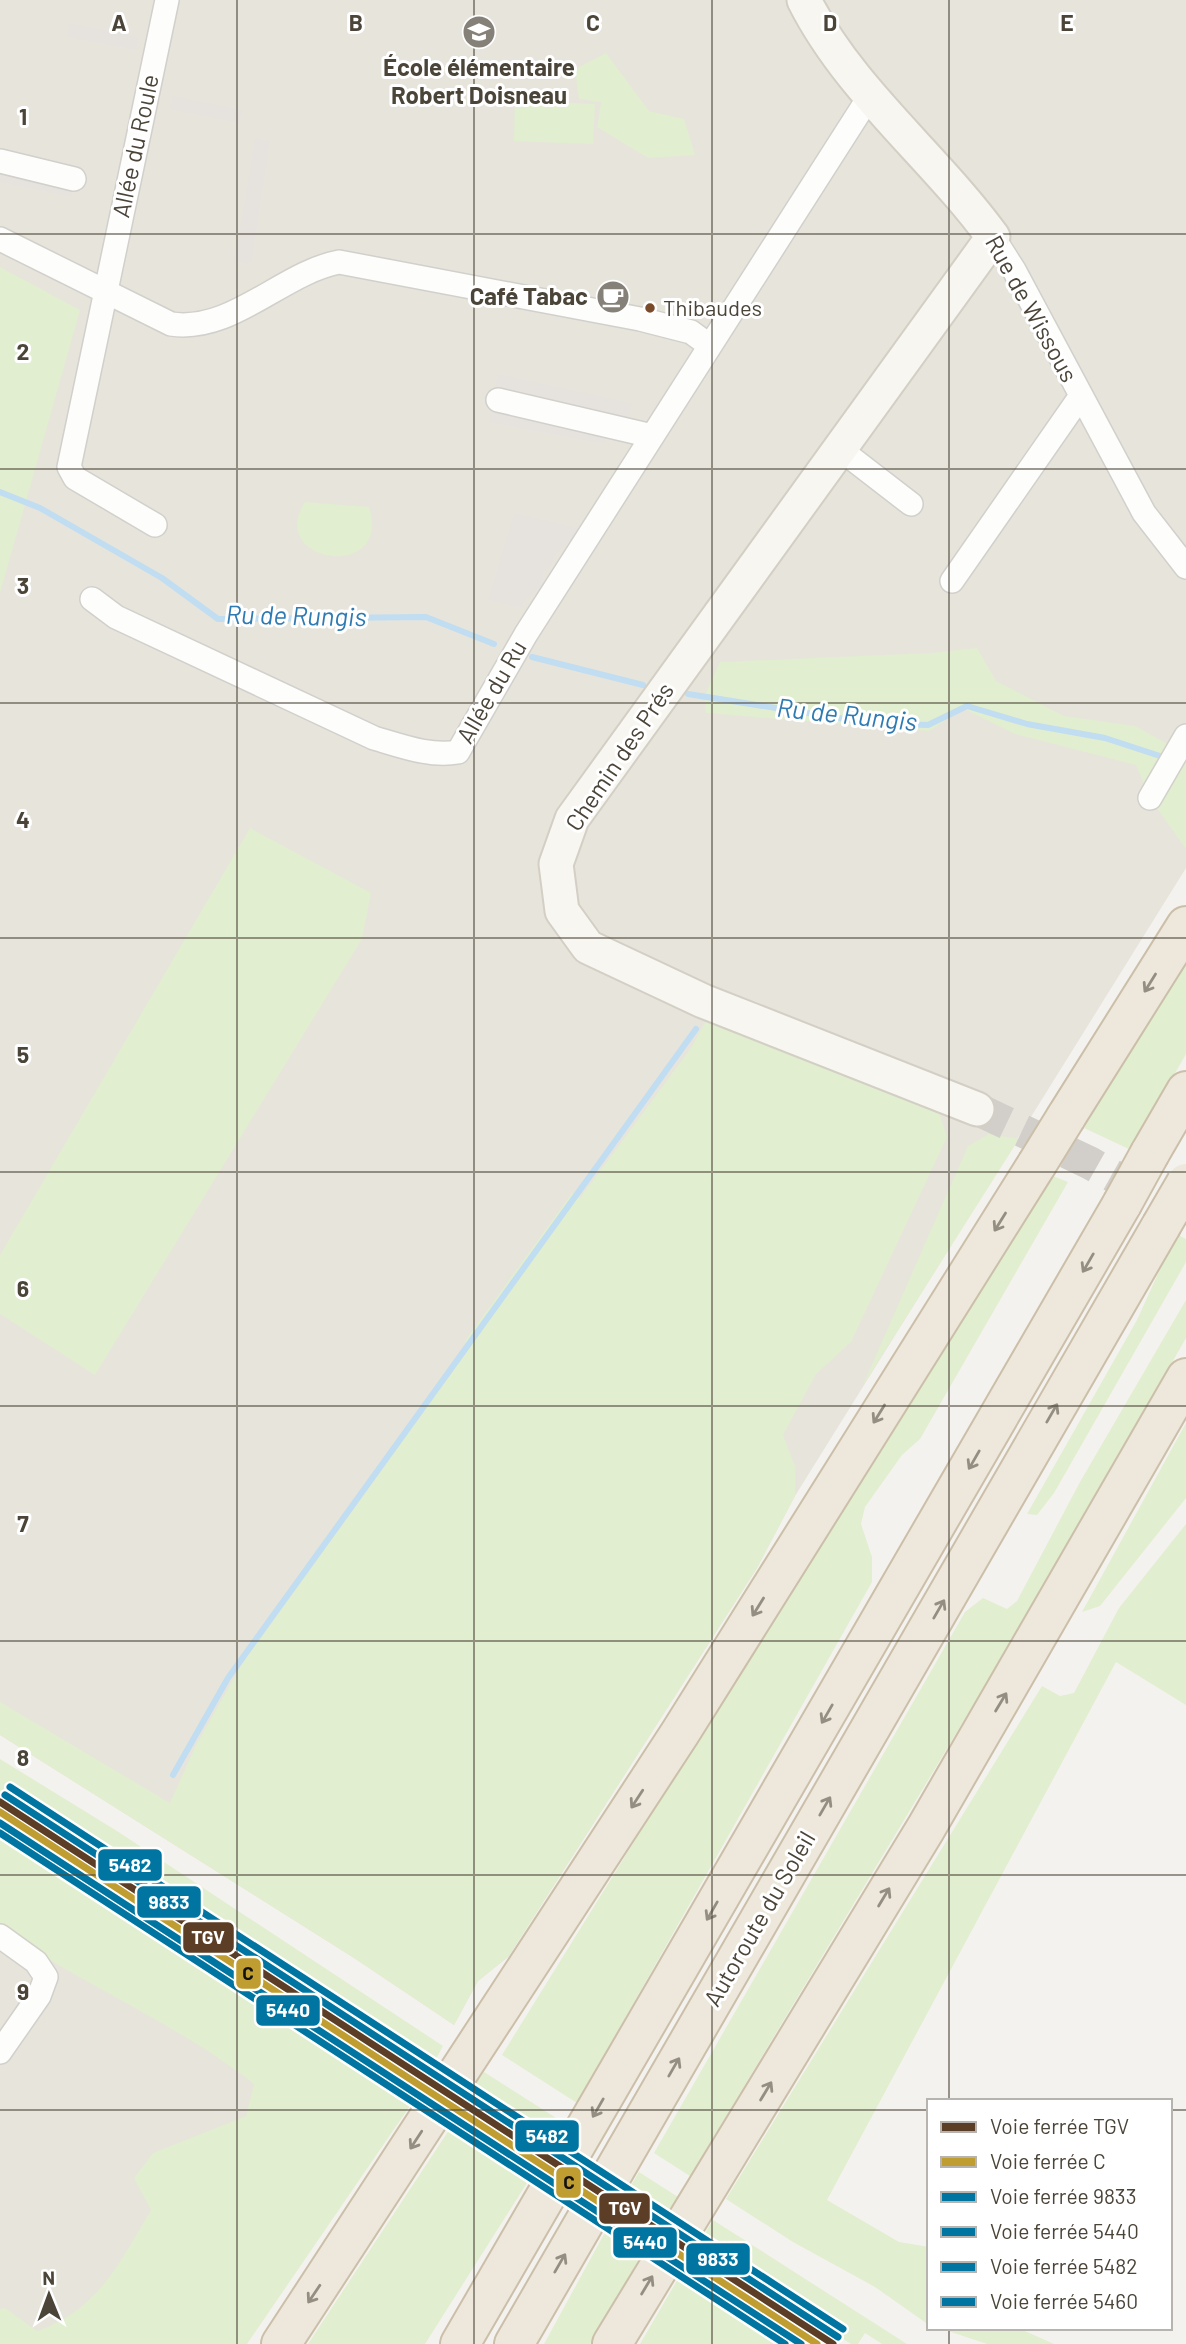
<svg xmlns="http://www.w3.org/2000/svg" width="1186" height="2344" viewBox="0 0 1186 2344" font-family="Barlow,sans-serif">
	<rect width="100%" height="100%" fill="#f4f2ee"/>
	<!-- residential -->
	<path fill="#e7e4dc" d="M0 0H1186V868L795 1496 757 1568 508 1957 478 1981 454 2025 354 1958 0 1735Z
		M0 1825 381 2078 163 2344H0Z"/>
	<!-- green -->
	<path fill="#e1eecf" d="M606 53 649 111 684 119 695 155 648 158 597 127 601 102 579 99 575 69Z
		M515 100 595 104 593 144 514 141Z
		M0 267 80 310 0 593Z
		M305 502 369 507C393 582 265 564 305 502Z
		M977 648 996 681 1064 716 1135 726 1186 754V849L1150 798 1136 765 1015 734 964 709 929 731 706 713 705 695 720 662 931 653Z
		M250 828 371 893 362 939 95 1375 0 1314V1255Z
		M1186 963V1054L1131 1150 1084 1128Z
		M708 1017 937 1106 947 1137 851 1342 816 1374 783 1435 795 1466V1496L757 1568 508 1957 478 1981 454 2025 354 1958 0 1735V1702L170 1803 195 1747 242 1664 471 1346 465 1341 572 1193 580 1198 691 1048Z
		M989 1134 1019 1139 862 1387 968 1146Z
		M1048 1174 1068 1182 920 1439 902 1455 865 1507 861 1524 872 1557V1582L577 2103 502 2055Z
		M1176 1234 1186 1239V1262L1054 1493 1037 1515 1027 1514 1137 1320Z
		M1186 1300V1338L1040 1594 690 2176 654 2153 965 1612 983 1598 1007 1609 1017 1601 1080 1482Z
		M1186 1423V1498L1100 1606 1082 1612Z
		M1186 1524V1705L1116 1662 827 2200 899 2242 929 2247V2325L875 2287 793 2242 726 2199 1042 1686 1060 1696 1074 1693 1119 1608Z
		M0 1759 117 1831 443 2046 429 2072 0 1792Z
		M0 1825 414 2100 247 2344H0V2309L5 2308 37 2331C98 2310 120 2262 151 2210L134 2178 153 2153 246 2116 254 2084C175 2022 82 1985 0 1928Z
		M484 2072 564 2123 549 2149 466 2096Z
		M453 2124 532 2175 425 2344H308Z
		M639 2172 678 2197 661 2221 624 2197Z
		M713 2220 907 2344H882L865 2333 858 2344H851L698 2245Z
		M609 2225 645 2249 590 2344H544Z
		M682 2272 797 2344H640Z
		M939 2328H1018L1054 2344H987Z"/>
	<!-- parking -->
	<path fill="#e6e3df" d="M69 23 139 37 136 50 67 37Z
		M173 96 242 110 239 123 170 109Z
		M255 138 270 141 251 264 235 261Z
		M0 169 73 184 71 197 0 182Z
		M498 374 632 403 629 416 607 432 604 444 489 422Z
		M514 513 582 529 555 555 551 567 544 570 542 585 524 602 523 608 488 600Z"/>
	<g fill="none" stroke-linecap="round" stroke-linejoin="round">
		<!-- stream -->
		<path stroke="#c0ddf1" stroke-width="6" d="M0 492 40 508 162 578 218 619 426 617 494 644
			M532 657 643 685
			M688 694 870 723 928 725 967 706 1027 724 1105 738 1163 757
			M173 1775 228 1678 696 1029"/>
		<!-- secondary-tunnel -->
		<path stroke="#d2cfca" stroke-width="33" stroke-dasharray="33 17" stroke-linecap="butt" d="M977 1109 1090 1163 1186 1217"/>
		<defs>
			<path id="street" d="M0 161 74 179
				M993 237 1014 270 1144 513 1186 567
				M0 239 171 324C232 333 282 273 339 262L640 319 691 332 710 346 871 94
				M498 400 652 436
				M841 450 911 504
				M155 525 75 478 69 467 167 0
				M952 581 1080 397
				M92 599 116 617 374 738C402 746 430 757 458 752L526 634 710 346
				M1150 798 1186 736
				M0 1936 36 1962 46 1977 39 1996 0 2052"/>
			<path id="secondary" d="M804 0C849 90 934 156 993 237L572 819 556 864 562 911 588 947 703 1001 977 1109"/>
			<path id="highway" d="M1066 1117 1186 926
				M1150 1153 1186 1091
				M281 2344 680 1733 1037 1164
				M460 2344 1122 1204
				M514 2344 1161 1226
				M612 2344 926 1828 1186 1378"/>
		</defs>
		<!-- street casing -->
		<use href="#street" stroke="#d2d0cb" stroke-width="26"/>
		<!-- secondary casing -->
		<use href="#secondary" stroke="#d3cfc5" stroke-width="37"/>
		<!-- highway casing -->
		<use href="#highway" stroke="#ccbfa9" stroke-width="42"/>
		<!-- street -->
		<use href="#street" stroke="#fdfdfc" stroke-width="23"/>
		<!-- secondary -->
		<use href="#secondary" stroke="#f7f6f1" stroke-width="33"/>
		<!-- highway -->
		<use href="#highway" stroke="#ede8db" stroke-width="38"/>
		<defs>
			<path id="highway-bridge" d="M1037 1164 1066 1117
				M1122 1204 1150 1153
				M1161 1226 1186 1183"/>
		</defs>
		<!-- highway-bridge casing -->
		<use href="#highway-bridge" stroke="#ccbfa9" stroke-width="42" stroke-linecap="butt"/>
		<!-- highway-bridge -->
		<use href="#highway-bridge" stroke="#ede8db" stroke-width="38"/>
		<defs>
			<path id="rail-1" d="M0 1802 833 2344"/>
			<path id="rail-2" d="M0 1812 817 2344"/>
			<path id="rail-3" d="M5 1795 838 2337"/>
			<path id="rail-4" d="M0 1823 801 2344"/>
			<path id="rail-5" d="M10 1787 843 2329"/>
			<path id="rail-6" d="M0 1833 785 2344"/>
		</defs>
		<!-- rail-1 casing -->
		<use href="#rail-1" stroke="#fff" stroke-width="12"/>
		<!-- rail-2 casing -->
		<use href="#rail-2" stroke="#fff" stroke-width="12"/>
		<!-- rail-3 casing -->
		<use href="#rail-3" stroke="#fff" stroke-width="12"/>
		<!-- rail-4 casing -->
		<use href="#rail-4" stroke="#fff" stroke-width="12"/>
		<!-- rail-5 casing -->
		<use href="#rail-5" stroke="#fff" stroke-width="12"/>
		<!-- rail-6 casing -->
		<use href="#rail-6" stroke="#fff" stroke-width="12"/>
		<!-- rail-1 -->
		<use href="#rail-1" stroke="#5c3e26" stroke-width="7"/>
		<!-- rail-2 -->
		<use href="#rail-2" stroke="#c09d31" stroke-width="7"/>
		<!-- rail-3 -->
		<use href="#rail-3" stroke="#0075a1" stroke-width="7"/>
		<!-- rail-4 -->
		<use href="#rail-4" stroke="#0075a1" stroke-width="7"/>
		<!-- rail-5 -->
		<use href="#rail-5" stroke="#0075a1" stroke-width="7"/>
		<!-- rail-6 -->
		<use href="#rail-6" stroke="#0075a1" stroke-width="7"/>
	</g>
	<!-- one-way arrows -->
	<defs><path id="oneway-shaft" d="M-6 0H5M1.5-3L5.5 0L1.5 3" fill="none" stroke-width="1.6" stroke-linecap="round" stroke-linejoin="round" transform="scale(1.75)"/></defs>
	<g stroke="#948e82">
		<use href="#oneway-shaft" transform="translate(1150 983) rotate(122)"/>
		<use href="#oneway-shaft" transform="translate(1000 1222) rotate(122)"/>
		<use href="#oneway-shaft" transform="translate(1088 1263) rotate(120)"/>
		<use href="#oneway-shaft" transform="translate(1052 1413) rotate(-60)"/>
		<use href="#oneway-shaft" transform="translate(879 1414) rotate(122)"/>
		<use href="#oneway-shaft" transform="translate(974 1460) rotate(120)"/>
		<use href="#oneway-shaft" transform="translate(758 1607) rotate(122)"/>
		<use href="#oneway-shaft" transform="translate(939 1609) rotate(-60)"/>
		<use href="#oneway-shaft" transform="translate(1001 1702) rotate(-59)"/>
		<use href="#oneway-shaft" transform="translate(827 1714) rotate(120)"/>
		<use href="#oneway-shaft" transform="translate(637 1799) rotate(123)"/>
		<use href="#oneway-shaft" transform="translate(825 1806) rotate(-60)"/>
		<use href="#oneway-shaft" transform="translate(884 1897) rotate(-59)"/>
		<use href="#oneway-shaft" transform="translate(712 1911) rotate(120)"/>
		<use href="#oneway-shaft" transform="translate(674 2067) rotate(-60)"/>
		<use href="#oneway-shaft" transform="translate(766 2091) rotate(-59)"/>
		<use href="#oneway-shaft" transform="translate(598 2108) rotate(120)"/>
		<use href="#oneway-shaft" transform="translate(416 2140) rotate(123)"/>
		<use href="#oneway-shaft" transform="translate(560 2263) rotate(-60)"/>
		<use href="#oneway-shaft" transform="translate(647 2285) rotate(-59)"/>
		<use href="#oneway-shaft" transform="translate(314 2294) rotate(124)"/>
	</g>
	<!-- grid -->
	<path fill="none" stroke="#4b4439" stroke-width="2" stroke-opacity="0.55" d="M237 0V2344M474 0V2344M712 0V2344M949 0V2101M0 234H1186M0 469H1186M0 703H1186M0 938H1186M0 1172H1186M0 1406H1186M0 1641H1186M0 1875H1186M0 2110H929M1170 2110H1186M949 2328V2344"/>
	<!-- icons -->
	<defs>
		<symbol id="school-disc" viewBox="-11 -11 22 22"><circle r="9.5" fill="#868178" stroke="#fff"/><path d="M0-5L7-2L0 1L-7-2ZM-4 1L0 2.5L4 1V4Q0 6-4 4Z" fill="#fff"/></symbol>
		<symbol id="cafe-disc" viewBox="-11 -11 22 22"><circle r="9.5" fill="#868178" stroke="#fff"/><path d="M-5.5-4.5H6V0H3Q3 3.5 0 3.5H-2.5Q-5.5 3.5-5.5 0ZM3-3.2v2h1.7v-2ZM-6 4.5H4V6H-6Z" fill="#fff"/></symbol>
	</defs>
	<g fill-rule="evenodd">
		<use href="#school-disc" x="460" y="13" width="38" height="38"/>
		<use href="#cafe-disc" x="594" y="278" width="38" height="38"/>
	</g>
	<!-- markers -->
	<circle fill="#7a4b2a" stroke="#fff" stroke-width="2.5" cx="650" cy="308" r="6"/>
	<g text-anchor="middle" stroke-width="6" stroke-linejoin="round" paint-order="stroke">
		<!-- bus labels -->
		<g font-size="22" fill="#4b4439" stroke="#fff" text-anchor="start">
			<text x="663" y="316">Thibaudes</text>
		</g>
		<!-- poi labels -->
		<g font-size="24" font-weight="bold" fill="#4b4439" stroke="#fff">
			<text x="479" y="76">École élémentaire<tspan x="479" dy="28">Robert Doisneau</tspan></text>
			<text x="588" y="305" text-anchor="end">Café Tabac</text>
		</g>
		<!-- street labels -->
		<g font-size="24" fill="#4b4439" stroke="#fff">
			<text transform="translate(136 146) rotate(-78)" y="8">Allée du Roule</text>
			<text transform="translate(1031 309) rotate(61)" y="8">Rue de Wissous</text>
			<text transform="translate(492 692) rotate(-60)" y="8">Allée du Ru</text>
			<text transform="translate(620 757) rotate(-56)" y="8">Chemin des Prés</text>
			<text transform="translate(760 1919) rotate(-60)" y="8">Autoroute du Soleil</text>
		</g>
		<!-- water labels -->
		<g font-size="26" font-style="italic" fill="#2e7ab2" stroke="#fff">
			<text transform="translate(296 616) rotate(1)" y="9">Ru de Rungis</text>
			<text transform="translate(847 715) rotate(6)" y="9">Ru de Rungis</text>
		</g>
	</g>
	<g font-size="23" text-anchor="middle" font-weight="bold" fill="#4b4439" stroke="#fff" stroke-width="6" stroke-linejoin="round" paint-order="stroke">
		<text x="119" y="31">A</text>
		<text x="356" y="31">B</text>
		<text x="593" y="31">C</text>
		<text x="830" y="31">D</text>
		<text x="1067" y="31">E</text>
		<text x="23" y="125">1</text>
		<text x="23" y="360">2</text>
		<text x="23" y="594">3</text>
		<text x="23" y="828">4</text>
		<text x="23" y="1063">5</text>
		<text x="23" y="1297">6</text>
		<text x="23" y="1532">7</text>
		<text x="23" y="1766">8</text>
		<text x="23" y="2000">9</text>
	</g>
	<g stroke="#fff" stroke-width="2.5">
		<rect x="97" y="1848" width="66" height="34" rx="7" fill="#0075a1"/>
		<rect x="136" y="1885" width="66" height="34" rx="7" fill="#0075a1"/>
		<rect x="182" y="1921" width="53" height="33" rx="7" fill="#5c3e26"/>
		<rect x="235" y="1957" width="27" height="33" rx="7" fill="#c09d31"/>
		<rect x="255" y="1994" width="66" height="33" rx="7" fill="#0075a1"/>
		<rect x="514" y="2119" width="66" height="34" rx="7" fill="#0075a1"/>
		<rect x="555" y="2166" width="27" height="33" rx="7" fill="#c09d31"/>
		<rect x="598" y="2192" width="53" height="33" rx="7" fill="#5c3e26"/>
		<rect x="612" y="2226" width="66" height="33" rx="7" fill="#0075a1"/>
		<rect x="685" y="2242" width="66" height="34" rx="7" fill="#0075a1"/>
	</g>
	<g font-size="19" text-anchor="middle" font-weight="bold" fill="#fff">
		<text x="130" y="1872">5482</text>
		<text x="169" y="1909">9833</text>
		<text x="208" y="1944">TGV</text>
		<text x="288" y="2017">5440</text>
		<text x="547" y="2143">5482</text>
		<text x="625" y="2215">TGV</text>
		<text x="645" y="2249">5440</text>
		<text x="718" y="2266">9833</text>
	</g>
	<g font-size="19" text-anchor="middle" font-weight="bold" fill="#111">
		<text x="248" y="1980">C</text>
		<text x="569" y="2189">C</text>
	</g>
	<!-- legend -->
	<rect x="927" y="2099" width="245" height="231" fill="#ffffff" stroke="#b7b4b0" stroke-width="2"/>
	<rect x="941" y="2122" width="35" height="10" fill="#5c3e26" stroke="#b7b4b0" stroke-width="2"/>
	<text x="990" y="2134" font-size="21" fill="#4b4439">Voie ferrée TGV</text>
	<rect x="941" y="2157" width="35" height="10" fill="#c09d31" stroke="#b7b4b0" stroke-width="2"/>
	<text x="990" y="2169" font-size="21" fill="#4b4439">Voie ferrée C</text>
	<rect x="941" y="2192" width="35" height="10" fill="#0075a1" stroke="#b7b4b0" stroke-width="2"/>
	<text x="990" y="2204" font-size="21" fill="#4b4439">Voie ferrée 9833</text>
	<rect x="941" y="2227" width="35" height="10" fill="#0075a1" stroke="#b7b4b0" stroke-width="2"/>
	<text x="990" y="2239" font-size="21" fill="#4b4439">Voie ferrée 5440</text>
	<rect x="941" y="2262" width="35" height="10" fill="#0075a1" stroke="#b7b4b0" stroke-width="2"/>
	<text x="990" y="2274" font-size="21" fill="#4b4439">Voie ferrée 5482</text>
	<rect x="941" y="2297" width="35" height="10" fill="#0075a1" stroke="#b7b4b0" stroke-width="2"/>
	<text x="990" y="2309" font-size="21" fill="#4b4439">Voie ferrée 5460</text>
	<!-- north arrow -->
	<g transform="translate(49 2295) rotate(359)" stroke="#ffffff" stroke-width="5" paint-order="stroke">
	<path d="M0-5L12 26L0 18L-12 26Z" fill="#4b4439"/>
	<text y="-10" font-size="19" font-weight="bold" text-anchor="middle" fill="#4b4439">N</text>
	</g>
</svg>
